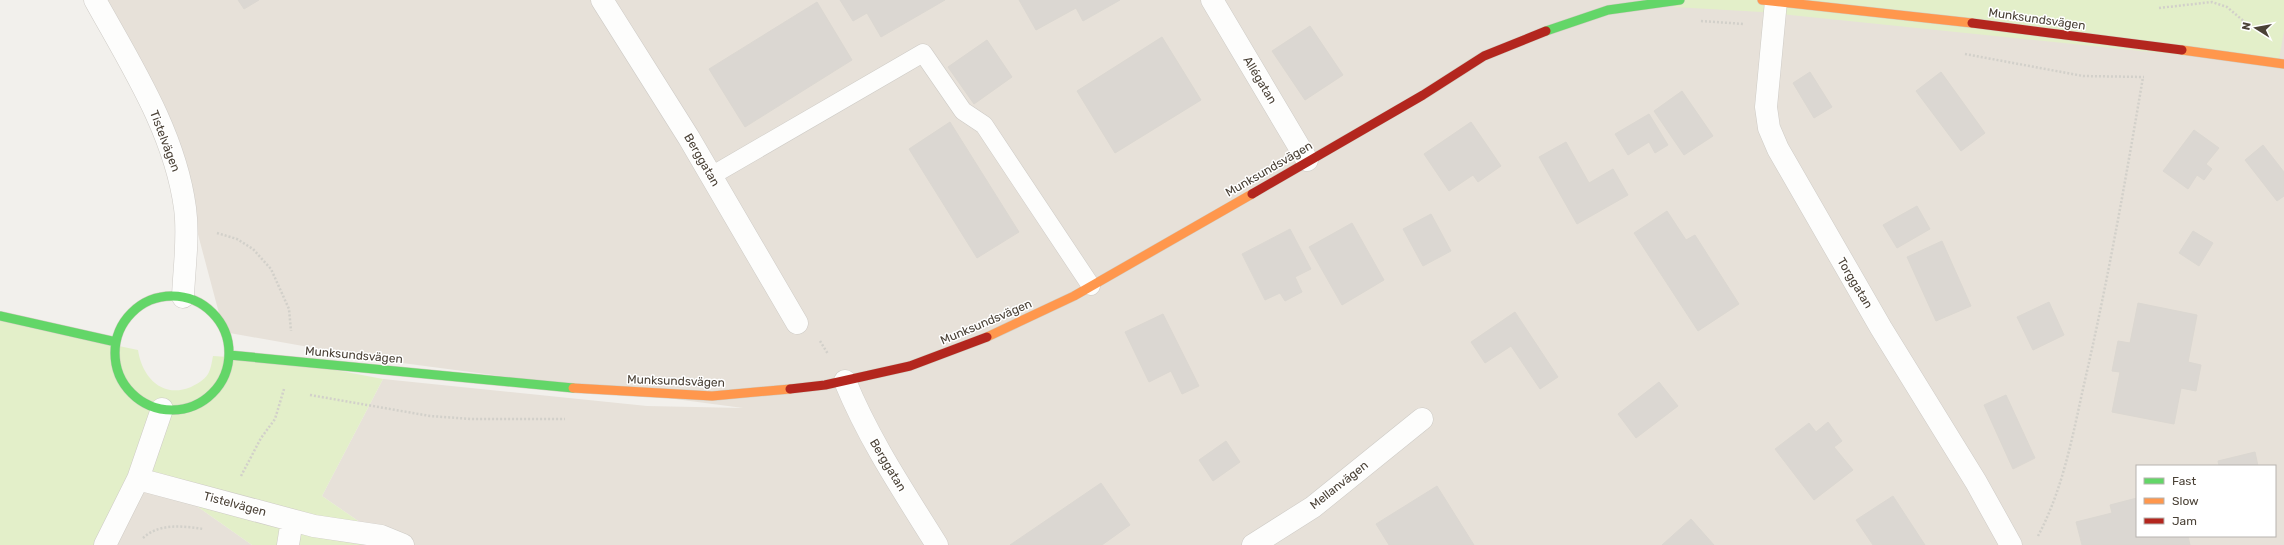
<svg xmlns="http://www.w3.org/2000/svg" width="2284" height="545" viewBox="0 0 2284 545" font-family="Rubik,sans-serif">
	<rect width="100%" height="100%" fill="#f2f0ec"/>
	<!-- residential -->
	<path fill="#e7e1d9" fill-rule="evenodd" d="M99 0H2284V545H393L322 496 383 379 647 406 743 408 387 361 224 332 163 103ZM2137 466H2275V536H2137Z
		M134 486 181 495 252 545H97Z"/>
	<!-- green -->
	<path fill="#e3efc9" d="M1673 0H2284V31L2278 65 1762 12 1674 7Z
		M0 319 27 327 138 350C142 377 162 399 191 387 197 384 204 380 208 374 211 369 212 361 213 356L288 361 383 379 322 496 393 545H252L181 495 134 486 97 545H0Z"/>
	<!-- building -->
	<path fill="#dbd7d2" stroke="#dbd7d1" d="M238 0H259L244 9Z
		M840 0H945L881 37 867 13 853 21Z
		M1019 0H1120L1083 21 1076 8 1036 30Z
		M817 2 852 60 745 127 709 69Z
		M1310 26 1343 75 1305 100 1272 51Z
		M1162 37 1201 100 1115 153 1077 91Z
		M987 40 1012 77 974 104 948 67Z
		M1810 72 1832 107 1814 118 1793 83Z
		M1941 72 1985 133 1961 151 1916 91Z
		M1682 91 1713 136 1684 155 1654 111Z
		M1649 114 1668 145 1655 153 1649 142 1628 155 1615 134Z
		M950 122 1019 232 977 258 909 149Z
		M1471 122 1501 166 1478 182 1473 175 1449 191 1424 154Z
		M2194 130 2219 148 2206 164 2212 169 2204 180 2197 175 2188 189 2163 171Z
		M1566 142 1589 183 1613 169 1628 195 1577 224 1539 157Z
		M2263 145 2284 172V196L2277 201 2245 160Z
		M1917 206 1930 229 1897 248 1883 225Z
		M1667 211 1686 240 1695 235 1739 304 1698 331 1634 233Z
		M1431 214 1451 251 1423 266 1403 229Z
		M1352 223 1384 280 1342 305 1309 247Z
		M1290 229 1311 269 1295 277 1302 292 1285 301 1280 293 1265 300 1242 254Z
		M2193 231 2213 243 2199 266 2179 253Z
		M1942 241 1971 306 1936 321 1907 257Z
		M2049 302 2064 335 2033 350 2017 317Z
		M2138 303 2197 315 2188 362 2201 365 2196 391 2181 388 2174 424 2112 412 2120 372 2112 371 2118 341 2130 343Z
		M1515 312 1558 377 1540 389 1511 346 1485 363 1471 342Z
		M1163 314 1199 386 1182 394 1171 371 1149 382 1125 332Z
		M1659 382 1678 406 1636 438 1618 414Z
		M2006 395 2035 458 2013 469 1984 405Z
		M1828 422 1842 441 1834 447 1853 470 1814 500 1775 449 1809 423 1816 432Z
		M1226 441 1240 462 1213 481 1199 460Z
		M2255 452 2258 466H2219L2218 461Z
		M1101 483 1130 525 1102 545H1010Z
		M1437 486 1474 545H1389L1376 524Z
		M1893 496 1925 545H1873L1856 520Z
		M2137 498V536H2188L2190 545H2082L2076 522 2112 513 2110 505Z
		M1691 519 1714 545H1662Z"/>
	<g fill="none" stroke-linecap="round" stroke-linejoin="round">
		<defs>
			<path id="lane" d="M711 176 923 53 963 111 984 125 1091 286"/>
			<path id="street" d="M95 0C131 65 175 133 185 208 189 237 184 268 183 297
				M602 0 689 138 797 323
				M1212 0 1307 160
				M1776 1 1766 107 1769 128 1778 149 1881 328 1976 482 2011 545
				M845 381C869 440 904 492 937 545
				M162 409 138 479 314 526 381 536 403 545
				M105 545 138 479
				M288 545 292 520
				M1253 545 1313 507 1422 419"/>
			<path id="fast" d="M1546 31 1608 10 1680 0
				M115 353a57 57 0 1 1 114 0a57 57 0 1 1-114 0Z
				M0 316 116 342
				M229 355 573 388"/>
			<path id="slow" d="M1762 0 1972 23
				M2182 50 2284 64
				M987 337 1074 296 1252 194
				M573 388 712 396 790 389"/>
			<path id="jam" d="M1972 23 2182 50
				M1252 194 1423 95 1484 56 1546 31
				M790 389 825 385 910 366 987 337"/>
		</defs>
		<!-- lane casing -->
		<use href="#lane" stroke="#cecbc6" stroke-width="19"/>
		<!-- street casing -->
		<use href="#street" stroke="#cecbc6" stroke-width="23"/>
		<!-- fast casing -->
		<use href="#fast" stroke="#d2cdc2" stroke-width="10"/>
		<!-- slow casing -->
		<use href="#slow" stroke="#d2cdc2" stroke-width="10"/>
		<!-- jam casing -->
		<use href="#jam" stroke="#d2cdc2" stroke-width="10"/>
		<!-- path -->
		<path stroke="#d2d0ca" stroke-width="2.5" stroke-dasharray="2 2" stroke-linecap="butt" d="M2159 8 2212 2 2227 7 2253 29
			M1701 21 1744 24
			M1965 54 2083 76 2144 77
			M217 233 237 239 253 249 271 269 289 309 291 331
			M820 341 828 354
			M310 395 430 416 471 419H565
			M241 476 261 438 275 419 284 389
			M2038 536C2064 487 2073 433 2085 380 2108 280 2126 178 2143 77
			M143 538C159 523 183 526 203 529"/>
		<!-- lane -->
		<use href="#lane" stroke="#fdfdfc" stroke-width="18"/>
		<!-- street -->
		<use href="#street" stroke="#fdfdfc" stroke-width="22"/>
		<!-- fast -->
		<use href="#fast" stroke="#63d668" stroke-width="9"/>
		<!-- slow -->
		<use href="#slow" stroke="#ff974d" stroke-width="9"/>
		<!-- jam -->
		<use href="#jam" stroke="#b3261e" stroke-width="9"/>
	</g>
	<g text-anchor="middle" stroke-width="3" stroke-linejoin="round" paint-order="stroke">
		<!-- street labels -->
		<g font-size="12" fill="#4a4136" stroke="#fff">
			<text transform="translate(2037 19) rotate(8)" y="4">Munksundsvägen</text>
			<text transform="translate(1260 80) rotate(59)" y="4">Allégatan</text>
			<text transform="translate(165 141) rotate(69)" y="4">Tistelvägen</text>
			<text transform="translate(702 160) rotate(60)" y="4">Berggatan</text>
			<text transform="translate(1269 169) rotate(-30)" y="4">Munksundsvägen</text>
			<text transform="translate(1855 283) rotate(59)" y="4">Torggatan</text>
			<text transform="translate(986 322) rotate(-23)" y="4">Munksundsvägen</text>
			<text transform="translate(354 355) rotate(5)" y="4">Munksundsvägen</text>
			<text transform="translate(676 381) rotate(2)" y="4">Munksundsvägen</text>
			<text transform="translate(888 465) rotate(59)" y="4">Berggatan</text>
			<text transform="translate(1339 485) rotate(-38)" y="4">Mellanvägen</text>
			<text transform="translate(235 504) rotate(15)" y="4">Tistelvägen</text>
		</g>
	</g>
	<!-- legend -->
	<rect x="2136" y="465" width="140" height="72" fill="#ffffff" stroke="#b7b3af"/>
	<rect x="2144" y="478" width="20" height="6" fill="#63d668" stroke="#b7b3af"/>
	<text x="2172" y="485" font-size="12" fill="#4a4136">Fast</text>
	<rect x="2144" y="498" width="20" height="6" fill="#ff974d" stroke="#b7b3af"/>
	<text x="2172" y="505" font-size="12" fill="#4a4136">Slow</text>
	<rect x="2144" y="518" width="20" height="6" fill="#b3261e" stroke="#b7b3af"/>
	<text x="2172" y="525" font-size="12" fill="#4a4136">Jam</text>
	<!-- north arrow -->
	<g transform="translate(2256 28) rotate(281)" stroke="#ffffff" stroke-width="3" paint-order="stroke">
	<path d="M0-3L7 15L0 10L-7 15Z" fill="#4a4136"/>
	<text y="-6" font-size="11" font-weight="bold" text-anchor="middle" fill="#4a4136">N</text>
	</g>
</svg>
